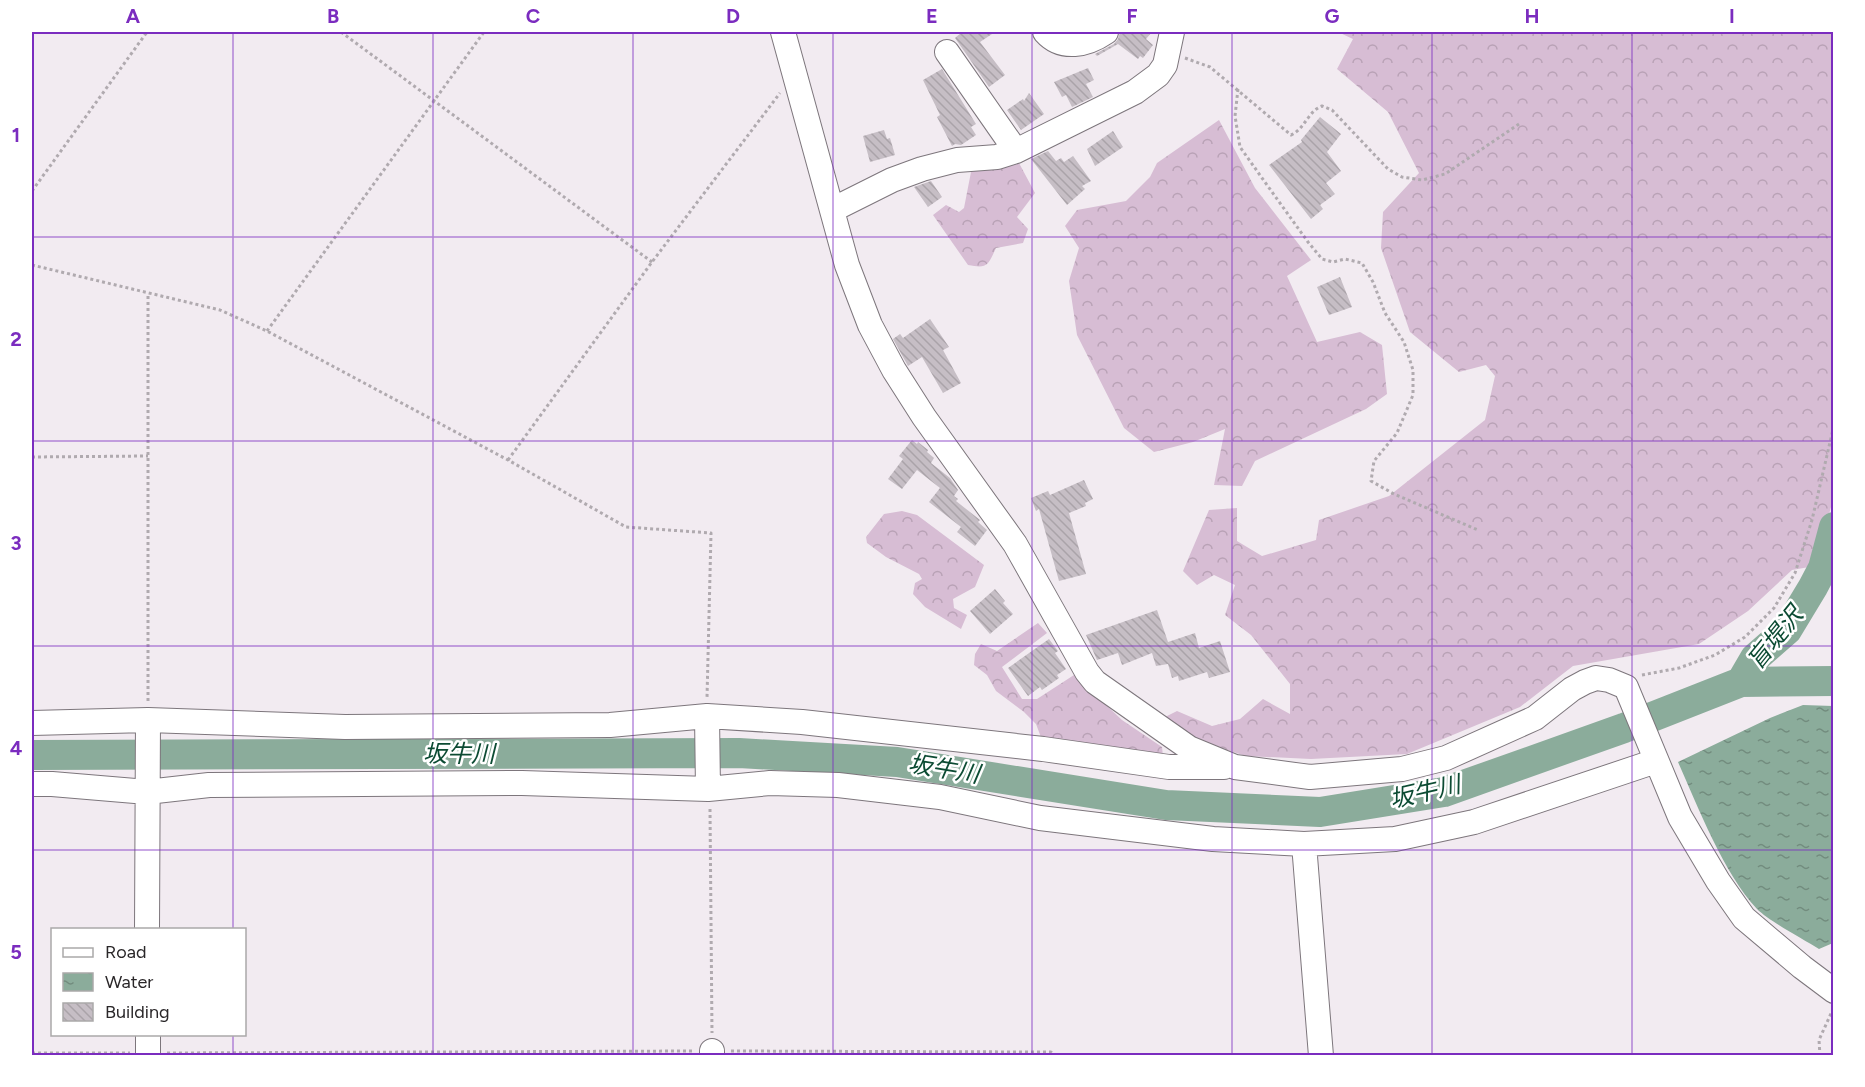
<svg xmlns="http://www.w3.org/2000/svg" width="1865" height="1087" viewBox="0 0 1865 1087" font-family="Figtree,'Noto Sans JP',sans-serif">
	<defs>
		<pattern id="forest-crowns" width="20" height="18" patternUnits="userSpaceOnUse" patternTransform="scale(1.5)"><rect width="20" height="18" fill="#d7bdd4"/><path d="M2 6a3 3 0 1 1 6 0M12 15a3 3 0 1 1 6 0" fill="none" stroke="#b9a2b6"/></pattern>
		<pattern id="water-ripples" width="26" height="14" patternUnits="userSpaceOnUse" patternTransform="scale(1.5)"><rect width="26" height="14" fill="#8bac9b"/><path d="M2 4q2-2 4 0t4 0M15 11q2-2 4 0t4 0" fill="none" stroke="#728c7e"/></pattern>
		<pattern id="building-back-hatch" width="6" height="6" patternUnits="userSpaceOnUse" patternTransform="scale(1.5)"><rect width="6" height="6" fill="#c6bec5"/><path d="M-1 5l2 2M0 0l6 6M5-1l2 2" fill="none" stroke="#aaa3a9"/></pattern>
	</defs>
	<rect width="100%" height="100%" fill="#f2ebf1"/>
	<!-- forest -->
	<path fill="url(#forest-crowns)" d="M1338 32H1833L1834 496 1815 566 1792 570 1748 611 1699 644 1573 666 1520 707 1407 754 1311 759 1246 756 1198 741 1165 717 1177 711 1212 726 1240 719 1263 699 1290 714V684L1251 635 1225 615 1235 585 1214 575 1197 585 1183 571 1209 510 1237 508V541L1262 556 1316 540 1319 520 1389 496 1485 420 1495 376 1486 365 1459 372 1410 332 1381 248 1383 212 1419 173 1388 112 1337 69 1353 39Z
		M1219 120 1255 188 1311 260 1287 276 1317 342 1360 332 1382 345 1387 394 1366 409 1255 461 1242 486 1214 485 1225 429 1193 442 1154 452 1124 428 1077 335 1069 281 1079 248 1065 226 1077 210 1126 201 1150 177 1157 163Z
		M1019 163 1035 193 1017 217 1028 229 1023 243 996 248C988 265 988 269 968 265L933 215 946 205 959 212 964 208 971 172 997 165Z
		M902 511 917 515 984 565 975 587 953 599 954 608 967 615 961 629 925 607 913 594 915 583 922 579 919 574 886 557 867 543 866 537 884 514Z
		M1038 623 1047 633 1002 667 1022 699H1037L1074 675 1122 720 1162 747 1163 756 1042 740 1036 724 1024 712 996 691 987 675 974 665 975 654 981 644 997 651Z"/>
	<!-- water -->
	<path fill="url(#water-ripples)" d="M1803 705 1833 706V943L1819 949C1803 939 1769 921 1757 909 1724 874 1698 807 1678 762L1770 718Z"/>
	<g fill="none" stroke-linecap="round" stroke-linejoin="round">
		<!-- river -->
		<path stroke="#8bac9b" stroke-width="30" d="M1741 682 1755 658 1787 630 1813 587 1823 568 1834 527
			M32 755 739 753 897 762 1166 805 1320 812 1444 792 1624 728 1741 682 1834 681"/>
	</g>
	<!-- building -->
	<path fill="url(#building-back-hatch)" d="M962 32H995L980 42 1005 75 989 87 955 38Z
		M1120 32H1152L1146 39 1153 45 1143 58 1140 56 1138 59 1118 44 1097 56 1095 54 1114 44 1118 39Z
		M1088 68 1094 80 1086 84 1093 97 1072 107 1066 95 1062 97 1054 82Z
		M942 69 976 124 971 127 976 135 961 145 955 144 952 146 937 117 940 115 923 80Z
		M1029 93 1044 114 1021 130 1007 110 1023 99 1024 101Z
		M1320 117 1341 134 1327 152 1341 171 1326 183 1335 194 1320 205 1323 209 1311 219 1269 165 1302 142 1301 140Z
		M884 130 887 139 890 138 895 155 870 162 863 136Z
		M1113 131 1123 147 1095 166 1087 149Z
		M1048 151 1056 161 1061 158 1064 162 1073 156 1091 181 1082 186 1085 189 1067 205 1031 159Z
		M931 181 942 197 928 207 914 187Z
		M1340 277 1352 307 1329 315 1317 287Z
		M930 319 949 347 943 350 961 383 943 393 922 357 908 366 893 339 900 334 903 338Z
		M912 440 917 444 918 442 928 450 927 452 934 458 931 463 950 478 958 490 954 496 958 499 956 501 980 520 978 522 987 530 975 546 957 532 961 527 929 502 940 488 917 470 902 489 888 479 903 459 899 456Z
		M1084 480 1093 499 1085 503 1086 506 1069 513 1086 574 1059 581 1039 509 1036 511 1031 498 1048 491 1050 495Z
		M995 589 1005 601 1003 603 1013 614 990 634 970 611Z
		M1157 610 1168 642 1195 633 1199 648 1220 641 1230 672 1209 678 1207 672 1179 681 1178 676 1172 678 1168 664 1156 666 1152 653 1122 665 1118 653 1097 660 1086 635Z
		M1049 639 1058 651 1055 653 1066 669 1057 675 1059 678 1042 690 1040 687 1028 696 1008 668Z"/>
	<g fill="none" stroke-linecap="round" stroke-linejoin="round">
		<defs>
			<path id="minor" d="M783 32 847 265 870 325 894 370 924 417 1015 544 1087 672 1095 682 1189 748 1235 767 1310 777 1402 769 1446 758 1535 718 1572 689 1585 682 1596 678 1609 680 1626 687 1680 817 1718 881 1744 918 1802 967 1834 991
				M1045 32C1062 51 1087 45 1106 32
				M947 52 1016 151
				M832 210 892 180 922 169 957 160 997 157 1016 151 1135 92 1158 75 1165 65 1172 32
				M707 716 708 789
				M32 723 148 720 345 727 610 725 707 716 802 722 1043 749 1169 767H1224
				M32 784H52L147 792 209 785 522 783 708 789 770 783 838 785 940 797 1040 818 1213 839 1304 844 1395 839 1474 822 1656 761
				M1304 844 1321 1056
				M147 930 148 720
				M148 1034V1056
				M712 1051V1056"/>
		</defs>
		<!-- minor casing -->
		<use href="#minor" stroke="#7d767c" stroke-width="26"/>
		<!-- path -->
		<path stroke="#b0aaaf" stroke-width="3" stroke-dasharray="3 3" stroke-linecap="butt" d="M341 32 652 262
			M1185 58 1210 67 1291 135C1305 129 1308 111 1322 106L1332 110 1388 169 1402 177 1422 180 1445 174 1519 124
			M1238 89 1235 116 1240 147 1267 185 1308 242 1322 259 1333 262 1345 259 1362 263 1373 282 1385 313 1404 342 1413 370V395L1397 433 1374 461 1371 481 1394 494 1478 530
			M32 191 147 32
			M32 265 220 310 267 331 508 460 626 527 711 533 707 698
			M267 331 484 32
			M32 457 148 456
			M508 460 652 262 780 93
			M1642 675 1679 668 1715 655 1745 637 1774 608 1795 573 1812 520 1834 425
			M148 701V293
			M710 809 712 1033
			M731 1051 1035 1052H1051L1055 1056
			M32 1053H130
			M167 1053 694 1051
			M1820 1056 1819 1040 1833 1009"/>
		<!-- minor -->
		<use href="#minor" stroke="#fff" stroke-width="24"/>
	</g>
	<!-- grid -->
	<path fill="none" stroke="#7b2cbf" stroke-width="1.5" stroke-opacity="0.55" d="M233 32V930M433 32V1056M633 32V1056M833 32V1056M1032 32V1056M1232 32V1056M1432 32V1056M1632 32V1056M32 237H1834M32 441H1834M32 646H1834M32 850H1834M233 1034V1056"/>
	<g text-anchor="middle" stroke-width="5" stroke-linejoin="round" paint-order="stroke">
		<!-- water labels -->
		<g font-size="24" font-style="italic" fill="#0c4b33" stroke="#fff">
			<text transform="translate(1775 638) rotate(-51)" y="8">盲堤沢</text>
			<text x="459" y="762">坂牛川</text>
			<text transform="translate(944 769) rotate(9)" y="8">坂牛川</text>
			<text transform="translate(1425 792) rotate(-13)" y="8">坂牛川</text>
		</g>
	</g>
	<!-- border -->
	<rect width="1865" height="1087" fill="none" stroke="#ffffff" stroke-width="66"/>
	<!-- legend -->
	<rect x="51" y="928" width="195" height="108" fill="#ffffff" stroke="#aaa9a9" stroke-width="1.5"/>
	<rect x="63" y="948" width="30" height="9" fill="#ffffff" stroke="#aaa9a9" stroke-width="1.5"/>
	<text x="105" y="958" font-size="18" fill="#2a2729">Road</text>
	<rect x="63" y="973" width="30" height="18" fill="url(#water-ripples)" stroke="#aaa9a9" stroke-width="1.5"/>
	<text x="105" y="988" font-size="18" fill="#2a2729">Water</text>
	<rect x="63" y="1003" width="30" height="18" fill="url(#building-back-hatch)" stroke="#aaa9a9" stroke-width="1.5"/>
	<text x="105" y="1018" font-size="18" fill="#2a2729">Building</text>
	<rect x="33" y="33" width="1799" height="1021" fill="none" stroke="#7b2cbf" stroke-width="2"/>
	<g font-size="20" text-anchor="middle" font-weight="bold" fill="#7b2cbf">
		<text x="133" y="23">A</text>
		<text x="333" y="23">B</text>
		<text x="533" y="23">C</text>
		<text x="733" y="23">D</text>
		<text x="932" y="23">E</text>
		<text x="1132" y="23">F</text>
		<text x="1332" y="23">G</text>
		<text x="1532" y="23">H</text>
		<text x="1732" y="23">I</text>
		<text x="16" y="142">1</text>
		<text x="16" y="346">2</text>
		<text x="16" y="550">3</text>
		<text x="16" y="755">4</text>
		<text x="16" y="959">5</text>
	</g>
</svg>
